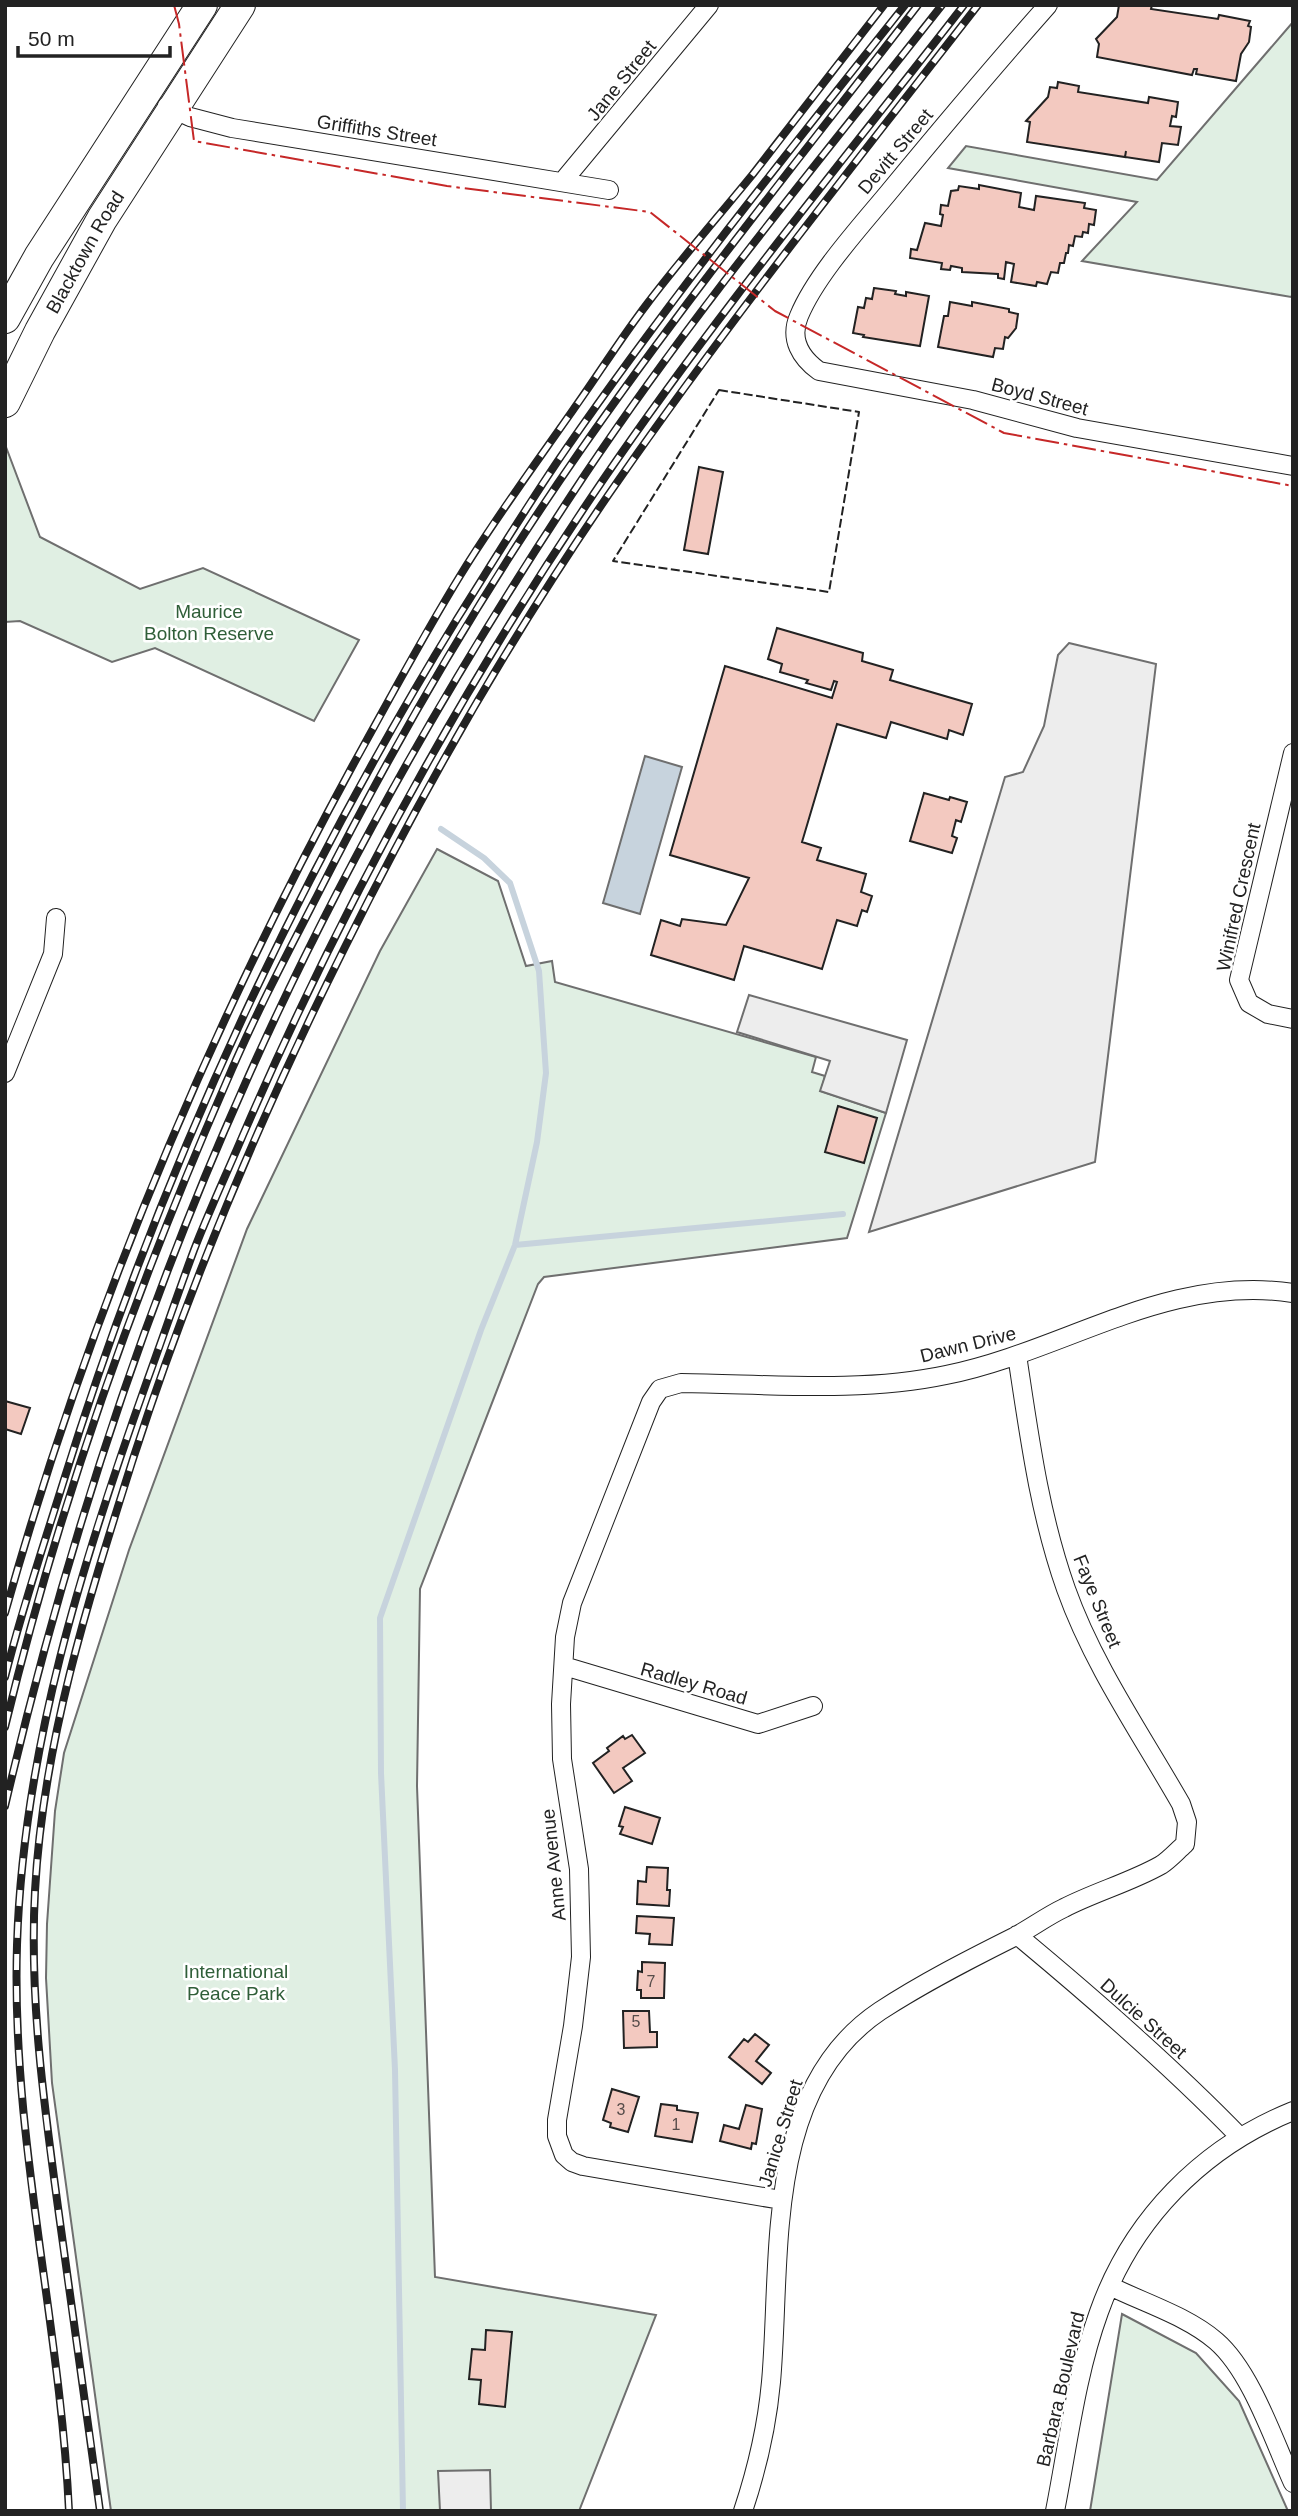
<svg xmlns="http://www.w3.org/2000/svg" width="1298" height="2516" viewBox="0 0 1298 2516" font-family="Arial,sans-serif">
	<rect width="100%" height="100%" fill="#fff"/>
	<!-- green -->
	<path fill="#e0efe3" stroke="#6f6f6f" stroke-width="2" d="M1293 22V294L1291 297 1082 261 1137 202 948 168 966 146 1157 180Z
		M6 447 40 537 140 589 203 568 359 640 314 721 155 648 112 662 20 621 5 622Z
		M437 849 498 881 526 966 552 961 555 982 816 1057 812 1072 825 1076 821 1091 886 1113 847 1238 544 1277 538 1284 420 1589 417 1786 435 2277 656 2315 579 2511H111L52 2083 46 1978 47 1924 55 1811 64 1753 129 1550 247 1229 380 951Z
		M1122 2314 1196 2353 1239 2401 1288 2511H1090Z"/>
	<!-- parking -->
	<path fill="#ededed" stroke="#6f6f6f" stroke-width="2" d="M1069 643 1156 664 1095 1162 869 1232 1005 777 1023 772 1044 726 1058 655Z
		M749 995 907 1040 886 1113 820 1091 830 1061 737 1032Z
		M490 2470 491 2511H440L438 2471Z"/>
	<!-- water -->
	<path fill="#c7d3dd" stroke="#6f6f6f" stroke-width="2" d="M645 756 682 767 640 914 603 903Z"/>
	<g fill="none" stroke-linecap="round" stroke-linejoin="round">
		<!-- stream -->
		<path stroke="#c7d3dd" stroke-width="6" d="M515 1245 843 1214
			M403 2511 395 2070 381 1773 380 1618 481 1330 515 1245 537 1142 546 1073 539 971 510 883 484 858 441 829"/>
	</g>
	<!-- building -->
	<path fill="#f3c9c0" stroke="#222" stroke-width="2" d="M1119 5H1152L1151 9 1218 19 1219 15 1250 21 1248 26 1251 27 1249 42 1241 54 1236 81 1196 74 1197 69H1194L1192 75 1097 57 1099 44 1096 39 1117 17Z
		M1058 82 1079 86 1078 92 1148 103 1149 97 1178 102 1176 117 1172 116 1170 126 1181 127 1178 145 1162 143 1159 162 1125 157 1126 151 1125 157 1027 142 1030 122 1026 121 1048 97 1050 87 1057 88Z
		M979 185 1021 193 1019 207 1034 210 1036 196 1085 203 1084 208 1096 210 1094 225 1089 224 1088 233 1083 232 1082 237 1075 236 1073 246 1069 245 1068 253H1066L1064 263H1060L1058 273 1051 272 1047 284 1037 282 1036 286 1011 282 1014 264 1006 262 1004 279 998 278V274L962 272V268L951 266 950 270 941 269 942 263 910 258 911 249 917 250 925 223 941 226 943 215 940 214 941 205 948 206 951 191 958 190 959 186 979 189Z
		M874 288 896 291 895 294 906 296V292L929 296 920 346 863 337 864 335 853 333 858 307 864 308 866 298 872 299Z
		M950 302 972 306V302L1009 309V312L1018 314 1016 328 1008 338 1005 337 1003 349 995 348 993 357 938 347 944 316H948Z
		M699 467 723 472 708 554 684 550Z
		M777 628 863 653 862 661 893 670 890 680 972 704 963 735 949 730 947 739 891 722 886 738 837 724 802 842 821 848 817 860 866 874 861 892 872 896 867 912 862 910 857 926 837 920 822 969 744 946 734 980 651 955 661 920 680 926 682 919 726 925 749 878 670 855 725 666 832 698 837 682 834 681 831 690 806 683 808 680 780 672 782 664 768 659Z
		M924 793 949 800 950 797 967 802 961 822 956 820 952 836 957 838 952 853 910 841Z
		M838 1106 877 1118 864 1163 825 1152Z
		M5 1401 30 1408 21 1434 5 1429Z
		M632 1735 645 1753 623 1768 632 1781 614 1793 593 1763 609 1751 607 1748 623 1736 625 1739Z
		M625 1807 660 1818 652 1844 620 1834 623 1827 619 1826Z
		M647 1867 668 1868 667 1890H670L669 1906 637 1904 638 1881 646 1882Z
		M637 1916 674 1918 672 1945 649 1944 650 1934 636 1933Z
		M642 1962 665 1963 664 1998H641V1990H637L638 1971 642 1972Z
		M623 2011H649L650 2032H657V2047L624 2048Z
		M755 2034 769 2045 756 2061 771 2073 762 2084 729 2057 744 2039 748 2042Z
		M612 2089 639 2097 628 2132 610 2127 611 2123 603 2120Z
		M661 2104 677 2106V2110L698 2113 692 2142 655 2136Z
		M746 2105 762 2109 756 2144 752 2143 751 2149 720 2141 724 2125 739 2129Z
		M486 2330 512 2332 505 2407 479 2404 481 2380 469 2379 472 2349 485 2350Z"/>
	<g fill="none" stroke-linecap="round" stroke-linejoin="round">
		<defs>
			<path id="street" d="M1048 5C994 66 941 129 889 192 860 227 816 275 799 316 789 339 801 358 819 371L973 400 1077 428 1293 466
				M167 106 190 117 232 128 609 190
				M563 181 709 5
				M1293 753 1239 980 1249 1003 1268 1014 1293 1019
				M5 1073 53 954 56 918
				M564 1666 758 1724 813 1706
				M1017 1935C1093 1998 1170 2065 1239 2136
				M781 2200 583 2166 572 2162 564 2155 557 2136V2120L573 2026 581 1957 579 1869 562 1759 561 1704 565 1637 572 1603 651 1402 660 1389 681 1383C768 1384 861 1393 946 1375 1065 1351 1166 1274 1293 1293
				M1110 2286C1144 2303 1187 2316 1216 2341 1251 2371 1274 2441 1293 2483
				M743 2511C757 2469 767 2426 771 2382 782 2259 762 2090 880 2011 923 1983 968 1960 1014 1937 1031 1928 1047 1916 1064 1908 1095 1892 1131 1882 1161 1865 1169 1860 1177 1851 1185 1844L1187 1822 1181 1804C1141 1734 1093 1665 1066 1589 1039 1513 1029 1434 1017 1355
				M1055 2511C1068 2445 1076 2375 1099 2312 1132 2219 1202 2148 1293 2111"/>
			<g id="primary">
				<path d="M5 318 39 257 202 5"/>
				<path id="s1" d="M5 402 40 331 102 219 240 5"/>
			</g>
		</defs>
		<!-- street casing -->
		<use href="#street" stroke="#222" stroke-width="20"/>
		<!-- primary casing -->
		<use href="#primary" stroke="#222" stroke-width="32"/>
		<!-- street -->
		<use href="#street" stroke="#fff" stroke-width="18"/>
		<!-- primary -->
		<use href="#primary" stroke="#fff" stroke-width="30"/>
		<defs>
			<path id="rail" d="M5 1613C88 1317 206 1035 353 765 389 700 424 634 463 571 497 516 536 463 573 410 598 375 621 338 647 304 681 259 718 217 753 174 797 118 840 61 884 5
				M5 1677C21 1612 43 1547 63 1483 157 1180 291 890 457 619 493 562 528 504 566 449 672 296 789 151 905 5
				M5 1727C58 1507 135 1291 226 1083 253 1019 285 958 317 896 394 744 480 595 578 454 685 300 803 154 918 5
				M5 1806C63 1558 141 1316 245 1084 340 870 457 667 586 473 695 310 821 159 942 5
				M69 2511C60 2321 11 2137 17 1945 23 1750 82 1563 147 1381 163 1337 178 1293 194 1250 209 1211 227 1173 243 1135 342 906 463 686 603 480 715 316 842 162 964 5
				M100 2511C87 2415 73 2318 60 2222 45 2112 29 2002 35 1891 43 1742 88 1601 133 1459 190 1283 262 1113 345 947 425 786 515 629 618 481 732 317 856 162 978 5"/>
		</defs>
		<!-- rail casing -->
		<use href="#rail" stroke="#222" stroke-width="8"/>
		<!-- rail -->
		<use href="#rail" stroke="#fff" stroke-width="5" stroke-dasharray="16" stroke-linecap="butt"/>
		<!-- fence -->
		<path stroke="#222" stroke-width="2" stroke-dasharray="9 3.5" stroke-linecap="butt" d="M719 390 859 412 829 592 613 561Z"/>
		<!-- power -->
		<path stroke="#c62828" stroke-width="2" stroke-dasharray="24 5 3.5 5" stroke-linecap="butt" d="M174 5 179 24 194 141 447 186 650 212 775 311 1004 433 1293 486"/>
	</g>
	<g text-anchor="middle" stroke-width="5" stroke-linejoin="round" paint-order="stroke">
		<!-- number labels -->
		<g font-size="16" fill="#564c4a">
			<text x="651" y="1987">7</text>
			<text x="636" y="2027">5</text>
			<text x="621" y="2115">3</text>
			<text x="676" y="2130">1</text>
		</g>
		<!-- street labels -->
		<g font-size="19" fill="#222" stroke="#fff">
			<text transform="translate(621 80) rotate(-51)" y="7">Jane Street</text>
			<text transform="translate(377 130) rotate(9)" y="7">Griffiths Street</text>
			<text transform="translate(895 151) rotate(-50)" y="7">Devitt Street</text>
			<text dy="7" stroke="none"><textPath href="#s1" startOffset="170">Blacktown Road</textPath></text>
			<text transform="translate(1040 396) rotate(15)" y="7">Boyd Street</text>
			<text transform="translate(1238 897) rotate(-78)" y="7">Winifred Crescent</text>
			<text transform="translate(968 1344) rotate(-14)" y="7">Dawn Drive</text>
			<text transform="translate(1098 1601) rotate(68)" y="7">Faye Street</text>
			<text transform="translate(694 1683) rotate(16)" y="7">Radley Road</text>
			<text transform="translate(553 1865) rotate(-96)" y="7">Anne Avenue</text>
			<text transform="translate(1144 2018) rotate(42)" y="7">Dulcie Street</text>
			<text transform="translate(780 2133) rotate(-73)" y="7">Janice Street</text>
			<text transform="translate(1060 2389) rotate(-77)" y="7">Barbara Boulevard</text>
		</g>
		<!-- park labels -->
		<g font-size="19" fill="#2f5e38" stroke="#fff">
			<text x="209" y="618">Maurice<tspan x="209" dy="22">Bolton Reserve</tspan></text>
			<text x="236" y="1978">International<tspan x="236" dy="22">Peace Park</tspan></text>
		</g>
	</g>
	<!-- border -->
	<rect width="1298" height="2516" fill="none" stroke="#222222" stroke-width="14"/>
	<!-- scale -->
	<path d="M18 46v10h152v-10" fill="none" stroke="#222222" stroke-width="3.5"/>
	<text x="28" y="46" font-size="21" fill="#222222" stroke="#ffffff" stroke-width="5" paint-order="stroke">50 m</text>
</svg>
